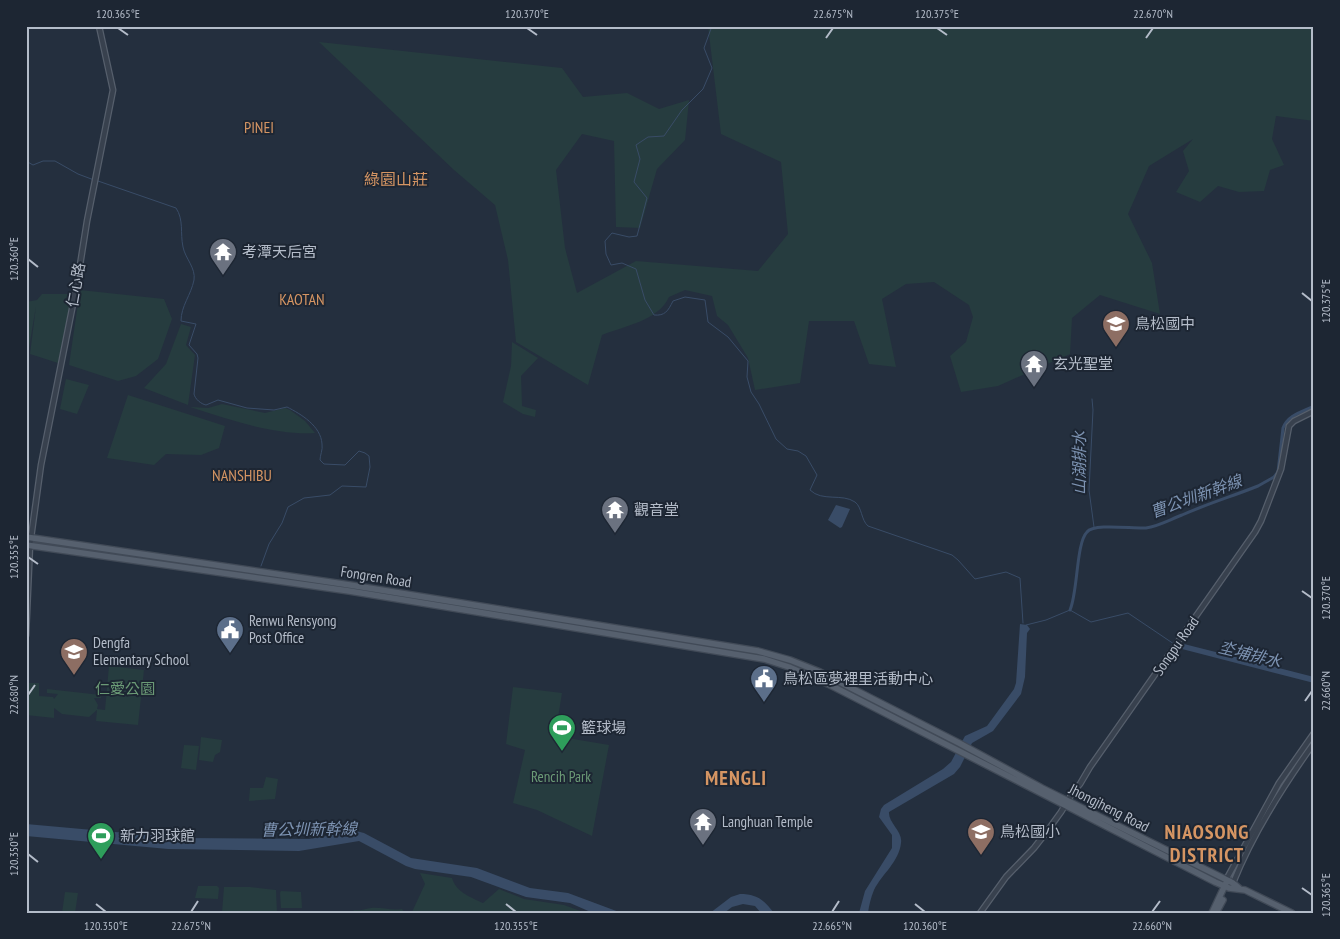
<svg xmlns="http://www.w3.org/2000/svg" width="1340" height="939" viewBox="0 0 1340 939" font-family="'PT Sans Narrow','Noto Sans TC',sans-serif">
	<rect width="100%" height="100%" fill="#242f3e"/>
	<!-- green -->
	<path fill="#263c3f" d="M708 26H1314V121L1276 116 1272 139 1284 165 1270 170 1264 191 1239 192 1218 186 1200 202 1176 192 1189 171 1183 151 1193 139 1149 166 1128 214 1152 263 1160 314 1100 295 1072 318 1070 354 998 386 961 392 950 356 966 342 973 317 969 305 934 282 906 284 882 299 896 367 869 364 854 321H809L800 383 755 390 748 358 728 325 717 316 712 296 685 290 669 297C658 321 624 326 602 335L588 385 516 342 508 260 495 205 454 170 319 42 562 68 583 97 627 93 659 109 689 100 685 140 657 169 640 228 616 227 614 141 582 134 556 170 565 248 577 293 636 261 758 271 788 234 781 162 721 134Z
		M80 290 164 299 172 319 158 359 136 376 118 381 69 365Z
		M42 294H72L58 363 30 354 36 306 28 354 26 353V302L37 300Z
		M181 324 191 327 186 345 195 355 188 405 144 388 166 364Z
		M512 342 538 358 521 376 522 406 536 410 535 417 523 414 503 402 511 366Z
		M66 379 89 385 77 414 60 409Z
		M128 395 225 426 219 448 201 455 166 454 154 465 107 458Z
		M222 404 265 413 285 408 290 410 305 421 315 433C272 435 231 420 190 407L208 408Z
		M109 666 144 670 138 725 96 721 97 710 89 717 62 714 54 708V718L26 715V683H39V696L53 697 54 699 58 694 47 693V689L101 695V698H94L98 705 97 709 105 710Z
		M513 687 562 693 555 736 609 745 592 836 537 810 513 803 525 750 506 744Z
		M201 737 222 740 220 752 215 755 213 762 199 760Z
		M184 745 199 746 196 770 181 768Z
		M266 777 278 779 275 799 249 801 250 788H263Z
		M420 873 452 878C456 892 470 897 483 903L499 889 524 899 564 905 586 913H352L354 910C362 911 364 909 371 908 381 907 392 911 402 909L405 913 412 912 425 884Z
		M198 886H217L219 888 218 899 195 898Z
		M224 887H250L276 890 277 913H222Z
		M281 891 301 892 302 908H281L280 893Z
		M65 892 78 893 75 913H62Z"/>
	<!-- water -->
	<path fill="#394c67" d="M836 505 850 509 842 527 840 528 828 520Z
		M1020 624 1027 625 1030 629 1027 633 1025 677 1021 694 993 731 972 743 960 767 954 774 889 812C888 823 903 831 901 843 899 862 882 874 874 890 871 897 869 905 868 913H859L865 891 892 848V835L879 817 881 809 884 805 943 769 951 762 965 736 987 726 1014 689 1016 683Z
		M1184 644 1314 677V683L1182 649Z
		M26 824 182 838 309 839 356 831 364 833 411 858 477 868 530 888 568 893 619 912 650 913H593L570 903 526 897 471 877 415 869 406 866 359 841 299 851 168 849 26 836Z
		M740 894C757 894 764 900 774 913H761L755 906 743 904 732 907 724 913H710L731 897Z"/>
	<g fill="none" stroke-linecap="round" stroke-linejoin="round">
		<!-- stream -->
		<path stroke="#394c67" stroke-width="1" d="M712 26 704 48 712 68 703 89 682 110 664 136 648 137 636 145 640 159 634 182 647 198 637 236 629 237 612 233 605 241 606 254 611 265 622 263 636 269 645 300 654 315C665 316 668 311 673 301L685 297 705 300 708 322 728 337 748 361 747 377 751 392 759 404 776 439 787 449 798 451 806 456 817 475 810 490C822 502 842 493 855 502 862 507 861 520 868 526L952 555 958 560 975 579 1006 572 1020 578 1023 623
			M26 150V156
			M26 161 33 165 43 161H55L78 174 94 180
			M98 181 176 208C184 220 180 233 183 247 185 258 196 268 194 280 191 295 181 306 181 321L196 324 189 345 197 354 198 358 194 394C195 399 201 404 206 405L218 400 247 408 274 410 287 407C301 414 321 426 322 444 323 450 320 455 320 460L324 464 345 465 359 451 365 453 369 456 370 467 366 487 342 486 330 495 304 498 288 507 282 523 269 544 261 566
			M1092 399 1093 410 1089 490 1094 527
			M1026 625 1046 620 1070 610 1091 622 1128 613 1174 644"/>
		<!-- canal -->
		<path stroke="#394c67" stroke-width="3" d="M1070 610C1078 592 1076 543 1087 532 1094 523 1133 529 1146 528 1159 526 1171 519 1182 515 1207 504 1233 496 1258 486L1274 477 1278 472 1283 428C1288 415 1302 412 1314 406"/>
		<defs>
			<path id="minor" d="M26 635 30 545 41 465 77 284 87 221 113 90 99 26
				M1226 880 1279 783 1314 733
				M1233 883C1253 833 1283 786 1314 743
				M980 913 1006 877 1034 848 1048 830 1061 812 1073 792 1080 784 1090 767 1255 532 1261 521 1281 469 1289 426 1294 421 1314 411"/>
			<path id="major" d="M26 537 350 585 758 651 790 660 820 672 959 743 1042 788 1233 883 1239 888
				M26 545 349 591 764 659 789 667 828 684 1215 882 1229 888 1245 890 1292 913
				M1212 913 1226 883
				M1216 913 1223 900"/>
		</defs>
		<!-- minor casing -->
		<use href="#minor" stroke="#565f6c" stroke-width="7"/>
		<!-- major casing -->
		<use href="#major" stroke="#414a57" stroke-width="8"/>
		<!-- minor -->
		<use href="#minor" stroke="#38414e" stroke-width="4.5"/>
		<!-- major -->
		<use href="#major" stroke="#56606e" stroke-width="5.5"/>
	</g>
	<!-- ticks -->
	<path fill="none" stroke="#b4bcc9" stroke-width="2" d="M118 28 128 35M527 28 537 35M937 28 947 35M826 38 833 28M1146 38 1153 28M28 259 38 267M1302 293 1312 301M28 557 38 564M1302 591 1312 598M28 695 35 685M1305 701 1312 691M28 854 38 862M1302 888 1312 895M96 904 106 912M506 904 516 912M915 904 925 912M191 912 198 901M832 912 839 901M1152 912 1160 901"/>
	<!-- icons -->
	<defs>
		<symbol id="temple-pin" viewBox="-11 -11 22 30"><path d="M0 17L-7.5 6A9.5 9.5 0 1 1 7.5 6Z" fill="#6b7280" stroke="#1d2633"/><path d="M0-6L5-2H3V0L6.5 2.5H4V6H1.5V3h-3V6H-4V2.5H-6.5L-3 0V-2H-5Z" fill="#fff"/></symbol>
		<symbol id="school-pin" viewBox="-11 -11 22 30"><path d="M0 17L-7.5 6A9.5 9.5 0 1 1 7.5 6Z" fill="#8d6e63" stroke="#1d2633"/><path d="M0-5L7-2L0 1L-7-2ZM-4 1L0 2.5L4 1V4Q0 6-4 4Z" fill="#fff"/></symbol>
		<symbol id="civic-pin" viewBox="-11 -11 22 30"><path d="M0 17L-7.5 6A9.5 9.5 0 1 1 7.5 6Z" fill="#5c6f8a" stroke="#1d2633"/><path d="M-.6-6.5H3V-4.5H.6V-3L4-1V1h2V6H-6V1h2V-1L-.6-3ZM-1.2 2.5V6h2.4V2.5Z" fill="#fff"/></symbol>
		<symbol id="stadium-pin" viewBox="-11 -11 22 30"><path d="M0 17L-7.5 6A9.5 9.5 0 1 1 7.5 6Z" fill="#2e9e5b" stroke="#1d2633"/><path d="M0-5a6.5 5 0 1 0 0 10a6.5 5 0 1 0 0-10ZM-3.5-1.8h7v3.6h-7Z" fill="#fff"/></symbol>
	</defs>
	<g fill-rule="evenodd">
		<use href="#temple-pin" x="207" y="236" width="32" height="43"/>
		<use href="#school-pin" x="1100" y="308" width="32" height="43"/>
		<use href="#temple-pin" x="1018" y="348" width="32" height="43"/>
		<use href="#temple-pin" x="599" y="494" width="32" height="43"/>
		<use href="#civic-pin" x="214" y="614" width="32" height="43"/>
		<use href="#school-pin" x="58" y="636" width="32" height="43"/>
		<use href="#civic-pin" x="748" y="663" width="32" height="43"/>
		<use href="#stadium-pin" x="546" y="712" width="32" height="43"/>
		<use href="#temple-pin" x="687" y="806" width="32" height="43"/>
		<use href="#school-pin" x="965" y="816" width="32" height="43"/>
		<use href="#stadium-pin" x="85" y="820" width="32" height="43"/>
	</g>
	<g text-anchor="middle" stroke-width="4" stroke-linejoin="round" paint-order="stroke">
		<!-- poi labels -->
		<g font-size="15" fill="#b4bcc9" stroke="#1d2633" text-anchor="start">
			<text x="242" y="257">考潭天后宮</text>
			<text x="1135" y="329">鳥松國中</text>
			<text x="1053" y="369">玄光聖堂</text>
			<text x="634" y="515">觀音堂</text>
			<text x="249" y="626">Renwu Rensyong<tspan x="249" dy="17">Post Office</tspan></text>
			<text x="93" y="648">Dengfa<tspan x="93" dy="17">Elementary School</tspan></text>
			<text x="783" y="684">鳥松區夢裡里活動中心</text>
			<text x="581" y="733">籃球場</text>
			<text x="722" y="827">Langhuan Temple</text>
			<text x="1000" y="837">鳥松國小</text>
			<text x="120" y="841">新力羽球館</text>
		</g>
		<!-- street labels -->
		<g font-size="15" fill="#b4bcc9" stroke="#1d2633">
			<text transform="translate(76 285) rotate(-80)" y="5">仁心路</text>
			<text transform="translate(376 577) rotate(9)" y="5">Fongren Road</text>
			<text transform="translate(1176 646) rotate(-55)" y="5">Songpu Road</text>
			<text transform="translate(1109 808) rotate(27)" y="5">Jhongjheng Road</text>
		</g>
		<!-- park labels -->
		<g font-size="15" fill="#6b9a76" stroke="#1d2633">
			<text x="125" y="694">仁愛公園</text>
			<text x="561" y="782">Rencih Park</text>
		</g>
		<!-- neighbourhood labels -->
		<g font-size="16" fill="#d59563" stroke="#1d2633">
			<text x="259" y="133">PINEI</text>
			<text x="396" y="185">綠園山莊</text>
			<text x="302" y="305">KAOTAN</text>
			<text x="242" y="481">NANSHIBU</text>
		</g>
		<!-- water labels -->
		<g font-size="16" font-style="italic" fill="#7c92b1" stroke="#1d2633">
			<text transform="translate(1079 463) rotate(-90)" y="6">山湖排水</text>
			<text transform="translate(1196 496) rotate(-20)" y="6">曹公圳新幹線</text>
			<text transform="translate(1250 654) rotate(14)" y="6">坔埔排水</text>
			<text transform="translate(309 829) rotate(-1)" y="6">曹公圳新幹線</text>
		</g>
		<!-- district labels -->
		<g font-size="20" font-weight="bold" letter-spacing="1" fill="#d59563" stroke="#1d2633">
			<text x="736" y="785">MENGLI</text>
			<text x="1207" y="839">NIAOSONG<tspan x="1207" dy="23">DISTRICT</tspan></text>
		</g>
	</g>
	<!-- border -->
	<rect width="1340" height="939" fill="none" stroke="#1d2633" stroke-width="55"/>
	<rect x="28" y="28" width="1284" height="884" fill="none" stroke="#b4bcc9" stroke-width="2"/>
	<g font-size="12" text-anchor="middle" fill="#b4bcc9">
		<text x="118" y="18">120.365°E</text>
		<text x="527" y="18">120.370°E</text>
		<text x="833" y="18">22.675°N</text>
		<text x="937" y="18">120.375°E</text>
		<text x="1153" y="18">22.670°N</text>
		<text transform="translate(14 259) rotate(-90)" y="4">120.360°E</text>
		<text transform="translate(1326 301) rotate(-90)" y="4">120.375°E</text>
		<text transform="translate(14 557) rotate(-90)" y="4">120.355°E</text>
		<text transform="translate(1326 598) rotate(-90)" y="4">120.370°E</text>
		<text transform="translate(1326 691) rotate(-90)" y="4">22.660°N</text>
		<text transform="translate(14 695) rotate(-90)" y="4">22.680°N</text>
		<text transform="translate(14 854) rotate(-90)" y="4">120.350°E</text>
		<text transform="translate(1326 895) rotate(-90)" y="4">120.365°E</text>
		<text x="106" y="930">120.350°E</text>
		<text x="191" y="930">22.675°N</text>
		<text x="516" y="930">120.355°E</text>
		<text x="832" y="930">22.665°N</text>
		<text x="925" y="930">120.360°E</text>
		<text x="1152" y="930">22.660°N</text>
	</g>
</svg>
